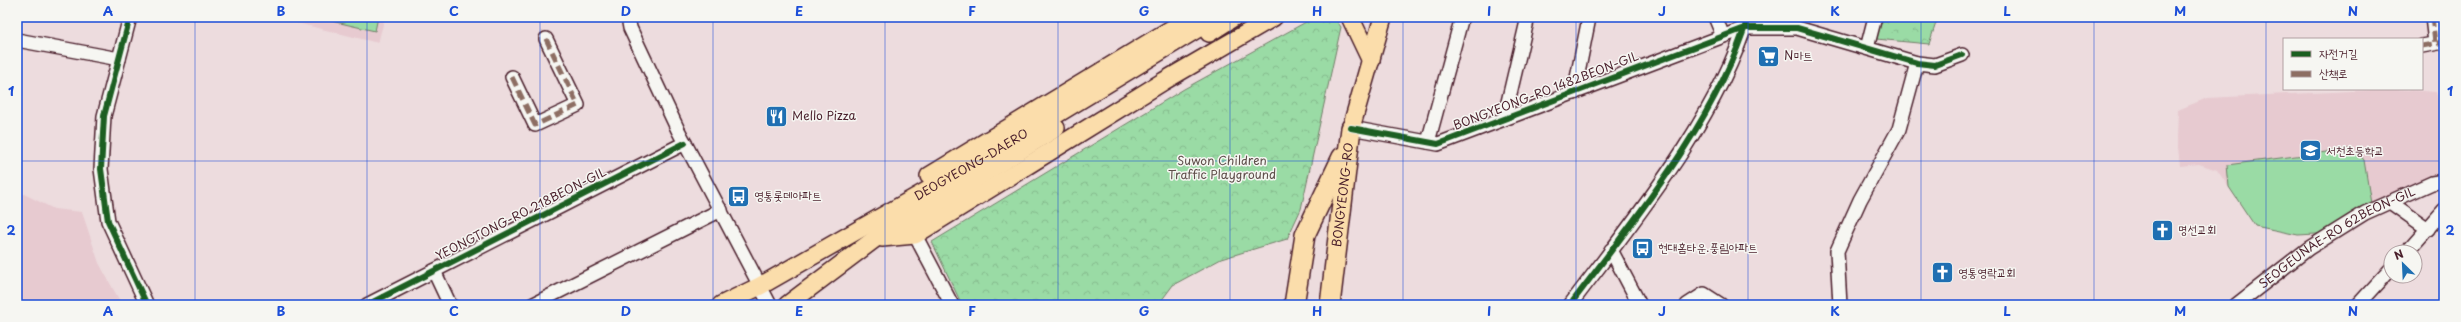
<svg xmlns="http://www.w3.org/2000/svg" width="2461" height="322" viewBox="0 0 2461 322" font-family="'Playpen Sans','Poor Story',sans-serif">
	<defs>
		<pattern id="park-crowns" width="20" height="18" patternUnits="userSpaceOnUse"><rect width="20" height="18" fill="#9adba5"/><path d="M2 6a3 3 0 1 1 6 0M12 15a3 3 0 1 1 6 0" fill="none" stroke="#86bc8e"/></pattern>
	</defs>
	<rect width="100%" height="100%" fill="#eddcde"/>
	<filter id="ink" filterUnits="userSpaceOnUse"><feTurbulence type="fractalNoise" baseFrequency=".025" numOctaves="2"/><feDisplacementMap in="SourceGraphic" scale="8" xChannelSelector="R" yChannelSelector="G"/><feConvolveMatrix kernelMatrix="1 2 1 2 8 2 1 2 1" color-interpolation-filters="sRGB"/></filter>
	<g filter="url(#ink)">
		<!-- built -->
		<path fill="#e7cad0" d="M273 17H385L378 43Z
			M2394 89 2436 92 2444 123V181L2298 235 2255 226 2217 170 2199 164 2180 166 2177 138 2178 110 2207 98Z
			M24 194 54 209 82 212 99 263 122 305H17V195Z"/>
		<!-- park -->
		<path fill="url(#park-crowns)" stroke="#727d68" d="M1315 17H1334L1341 27 1301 209 1287 239 1221 259 1173 285 1158 305H962L932 242 1184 89Z
			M1883 17H1938L1929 44 1876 39Z"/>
		<!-- pitch -->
		<path fill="#9adba5" stroke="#727d68" d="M314 17H378L375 31Z
			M2349 149 2358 153 2364 160 2372 210 2334 233 2298 235 2255 226 2229 187 2227 165Z"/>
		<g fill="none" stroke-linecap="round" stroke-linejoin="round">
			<defs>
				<g id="minor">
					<path d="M130 17 104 116 101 169 108 221 147 305"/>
					<path d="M628 17 630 28 678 130 770 305"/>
					<path d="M1715 17 1723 36"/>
					<path d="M2432 17 2435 43"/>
					<path d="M17 40 119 59"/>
					<path d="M2422 46 2444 42"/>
					<path d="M1867 48 1875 17"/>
					<path d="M512 77 535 125 578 105 546 39"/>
					<path d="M1574 93 1589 18"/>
					<path d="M1504 119 1528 17"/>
					<path d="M1351 128 1438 144 1745 28H1797L1917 63 1935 65 1962 55"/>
					<path d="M1428 142 1462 17"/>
					<path d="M2390 202 2428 229"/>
					<path d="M915 235 952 305"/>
					<path d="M1611 250 1640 305"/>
					<path d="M2407 252 2444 210"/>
					<path d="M434 271 450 305"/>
					<path d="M367 305 685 143"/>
					<path d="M532 305 721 210"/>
					<path d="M1570 305C1634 220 1717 120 1748 17"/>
					<path d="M1687 305 1704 294 1721 305"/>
					<path d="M1840 305 1837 251 1860 200 1899 129 1917 63"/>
					<path id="s1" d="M2236 305 2309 248 2365 213 2432 183 2444 181"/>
					<path d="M2358 305 2391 269"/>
				</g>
				<g id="major">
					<path d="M1350 17 1371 61"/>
					<path d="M1209 33 1234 17"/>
					<path d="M1351 128 1383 17"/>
					<path d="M929 176 1191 17"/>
					<path d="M882 238 915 235 1164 81 1274 17"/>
					<path id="s2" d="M721 305 760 286 993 153 1217 17"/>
					<path d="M787 305 876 238 924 211 1056 128"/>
				</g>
				<g id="highway">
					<path d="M1294 305 1305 235 1342 157"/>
					<path id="s3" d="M1330 305 1351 128"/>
				</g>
			</defs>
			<!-- minor casing -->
			<use href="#minor" stroke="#4a1f2b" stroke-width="16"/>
			<!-- major casing -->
			<use href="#major" stroke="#4a1f2b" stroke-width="20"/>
			<!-- highway casing -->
			<use href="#highway" stroke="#4a1f2b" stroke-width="22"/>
			<!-- minor -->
			<use href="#minor" stroke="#f6f6f2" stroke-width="13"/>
			<!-- major -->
			<use href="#major" stroke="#fbddab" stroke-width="17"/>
			<!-- highway -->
			<use href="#highway" stroke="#fbddab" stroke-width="19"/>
			<!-- quiet -->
			<path stroke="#8d6e63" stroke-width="5" stroke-dasharray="10 5" stroke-linecap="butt" d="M2432 17 2435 43
				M2422 46 2444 42
				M512 77 535 125 578 105 546 39"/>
			<defs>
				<path id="cycleway" d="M130 17 104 116 101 169 108 221 147 305
					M1351 128 1438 144 1745 28H1797L1917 63 1935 65 1962 55
					M367 305 685 143
					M1570 305C1634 220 1717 120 1748 17"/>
			</defs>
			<!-- cycleway casing -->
			<use href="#cycleway" stroke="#f6f6f2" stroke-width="8"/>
			<!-- cycleway -->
			<use href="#cycleway" stroke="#1b5e20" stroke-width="6"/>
		</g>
	</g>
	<!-- grid -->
	<path fill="none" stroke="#1d4ed8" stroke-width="1" stroke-opacity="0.55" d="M195 17V305M367 17V305M540 17V305M713 17V305M885 17V305M1058 17V305M1230 17V305M1403 17V305M1576 17V305M1748 17V305M1921 17V305M2094 17V305M2266 17V305M17 161H2444"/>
	<!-- icons -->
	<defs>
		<symbol id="supermarket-square" viewBox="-11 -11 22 22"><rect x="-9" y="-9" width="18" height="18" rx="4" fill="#1f6fb2" stroke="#f6f6f2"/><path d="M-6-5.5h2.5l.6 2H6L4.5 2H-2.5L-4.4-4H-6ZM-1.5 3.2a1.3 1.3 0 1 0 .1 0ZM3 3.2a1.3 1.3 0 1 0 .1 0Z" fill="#fff"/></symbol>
		<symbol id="restaurant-square" viewBox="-11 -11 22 22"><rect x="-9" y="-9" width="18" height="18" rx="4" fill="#1f6fb2" stroke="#f6f6f2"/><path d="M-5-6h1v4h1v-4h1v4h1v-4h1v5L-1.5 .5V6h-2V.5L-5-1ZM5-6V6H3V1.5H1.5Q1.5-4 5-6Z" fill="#fff"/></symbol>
		<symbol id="school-square" viewBox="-11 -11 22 22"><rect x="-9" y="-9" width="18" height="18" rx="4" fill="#1f6fb2" stroke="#f6f6f2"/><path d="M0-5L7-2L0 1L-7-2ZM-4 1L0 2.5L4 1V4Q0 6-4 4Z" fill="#fff"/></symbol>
		<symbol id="bus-square" viewBox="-11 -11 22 22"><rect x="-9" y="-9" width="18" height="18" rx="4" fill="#1f6fb2" stroke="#f6f6f2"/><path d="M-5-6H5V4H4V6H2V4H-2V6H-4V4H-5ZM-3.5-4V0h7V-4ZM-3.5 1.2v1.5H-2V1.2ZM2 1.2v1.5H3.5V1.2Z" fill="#fff"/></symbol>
		<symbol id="church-square" viewBox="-11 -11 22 22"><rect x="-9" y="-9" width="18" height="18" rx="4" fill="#1f6fb2" stroke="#f6f6f2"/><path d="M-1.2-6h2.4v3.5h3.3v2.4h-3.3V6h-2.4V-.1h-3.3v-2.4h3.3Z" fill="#fff"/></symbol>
	</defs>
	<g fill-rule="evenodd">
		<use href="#supermarket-square" x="1756" y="44" width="25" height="25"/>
		<use href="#restaurant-square" x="764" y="104" width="25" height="25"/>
		<use href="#school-square" x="2298" y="138" width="25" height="25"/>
		<use href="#bus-square" x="726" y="184" width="25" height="25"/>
		<use href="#church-square" x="2150" y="218" width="25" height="25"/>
		<use href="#bus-square" x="1630" y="236" width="25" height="25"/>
		<use href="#church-square" x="1930" y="260" width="25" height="25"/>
	</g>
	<g text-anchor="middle" stroke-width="3" stroke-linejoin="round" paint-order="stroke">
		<!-- poi labels -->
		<g font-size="12" fill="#4a1f2b" stroke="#f6f6f2" text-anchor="start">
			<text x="1784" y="60">N마트</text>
			<text x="792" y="120">Mello Pizza</text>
			<text x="2326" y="155">서천초등학교</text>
			<text x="754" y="200">영통롯데아파트</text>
			<text x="2178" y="234">명선교회</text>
			<text x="1658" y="252">현대홈타운.풍림아파트</text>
			<text x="1958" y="277">영통영락교회</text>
		</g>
		<!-- street labels -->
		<g font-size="12" fill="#4a1f2b" stroke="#f6f6f2">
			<text transform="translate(1546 91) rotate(-21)" y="4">BONGYEONG-RO 1482BEON-GIL</text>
			<text dy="4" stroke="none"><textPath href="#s2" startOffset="287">DEOGYEONG-DAERO</textPath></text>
			<text dy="4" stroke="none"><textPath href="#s3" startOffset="111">BONGYEONG-RO</textPath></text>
			<text transform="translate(521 214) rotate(-27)" y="4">YEONGTONG-RO 218BEON-GIL</text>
			<text dy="4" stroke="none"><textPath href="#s1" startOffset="122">SEOGEUNAE-RO 62BEON-GIL</textPath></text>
		</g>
		<!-- park labels -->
		<g font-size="12" fill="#5e4e4a" stroke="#f6f6f2">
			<text x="1222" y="165">Suwon Children<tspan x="1222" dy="14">Traffic Playground</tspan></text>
		</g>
	</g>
	<!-- margin -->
	<rect width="2461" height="322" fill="none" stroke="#f6f6f2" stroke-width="44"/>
	<!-- legend -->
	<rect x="2283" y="38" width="140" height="52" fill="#f6f6f2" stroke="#b1a0a2"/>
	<rect x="2291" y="51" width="20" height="6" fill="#1b5e20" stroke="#b1a0a2"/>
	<text x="2319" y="58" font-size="12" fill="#4a1f2b">자전거길</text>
	<rect x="2291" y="71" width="20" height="6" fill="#8d6e63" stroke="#b1a0a2"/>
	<text x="2319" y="78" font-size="12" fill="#4a1f2b">산책로</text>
	<!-- north arrow -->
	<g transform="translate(2403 264) rotate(336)"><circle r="19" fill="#f6f6f2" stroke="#b1a0a2"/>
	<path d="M0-3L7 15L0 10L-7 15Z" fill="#1f6fb2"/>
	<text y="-6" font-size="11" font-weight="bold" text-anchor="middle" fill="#4a1f2b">N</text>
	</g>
	<rect x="22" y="22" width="2417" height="278" fill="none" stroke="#1d4ed8" stroke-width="1.5"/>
	<g font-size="13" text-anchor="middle" font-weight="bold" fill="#1d4ed8">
		<text x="108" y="16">A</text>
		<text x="281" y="16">B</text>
		<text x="454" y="16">C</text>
		<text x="626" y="16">D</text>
		<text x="799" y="16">E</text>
		<text x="972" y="16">F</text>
		<text x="1144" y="16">G</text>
		<text x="1317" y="16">H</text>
		<text x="1489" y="16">I</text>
		<text x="1662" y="16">J</text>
		<text x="1835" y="16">K</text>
		<text x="2007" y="16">L</text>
		<text x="2180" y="16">M</text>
		<text x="2353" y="16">N</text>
		<text x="11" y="96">1</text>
		<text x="2450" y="96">1</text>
		<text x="11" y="235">2</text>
		<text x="2450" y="235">2</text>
		<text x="108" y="316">A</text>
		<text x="281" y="316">B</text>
		<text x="454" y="316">C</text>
		<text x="626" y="316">D</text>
		<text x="799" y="316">E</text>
		<text x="972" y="316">F</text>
		<text x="1144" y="316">G</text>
		<text x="1317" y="316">H</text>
		<text x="1489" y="316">I</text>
		<text x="1662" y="316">J</text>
		<text x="1835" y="316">K</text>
		<text x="2007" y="316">L</text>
		<text x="2180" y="316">M</text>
		<text x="2353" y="316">N</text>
	</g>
</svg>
